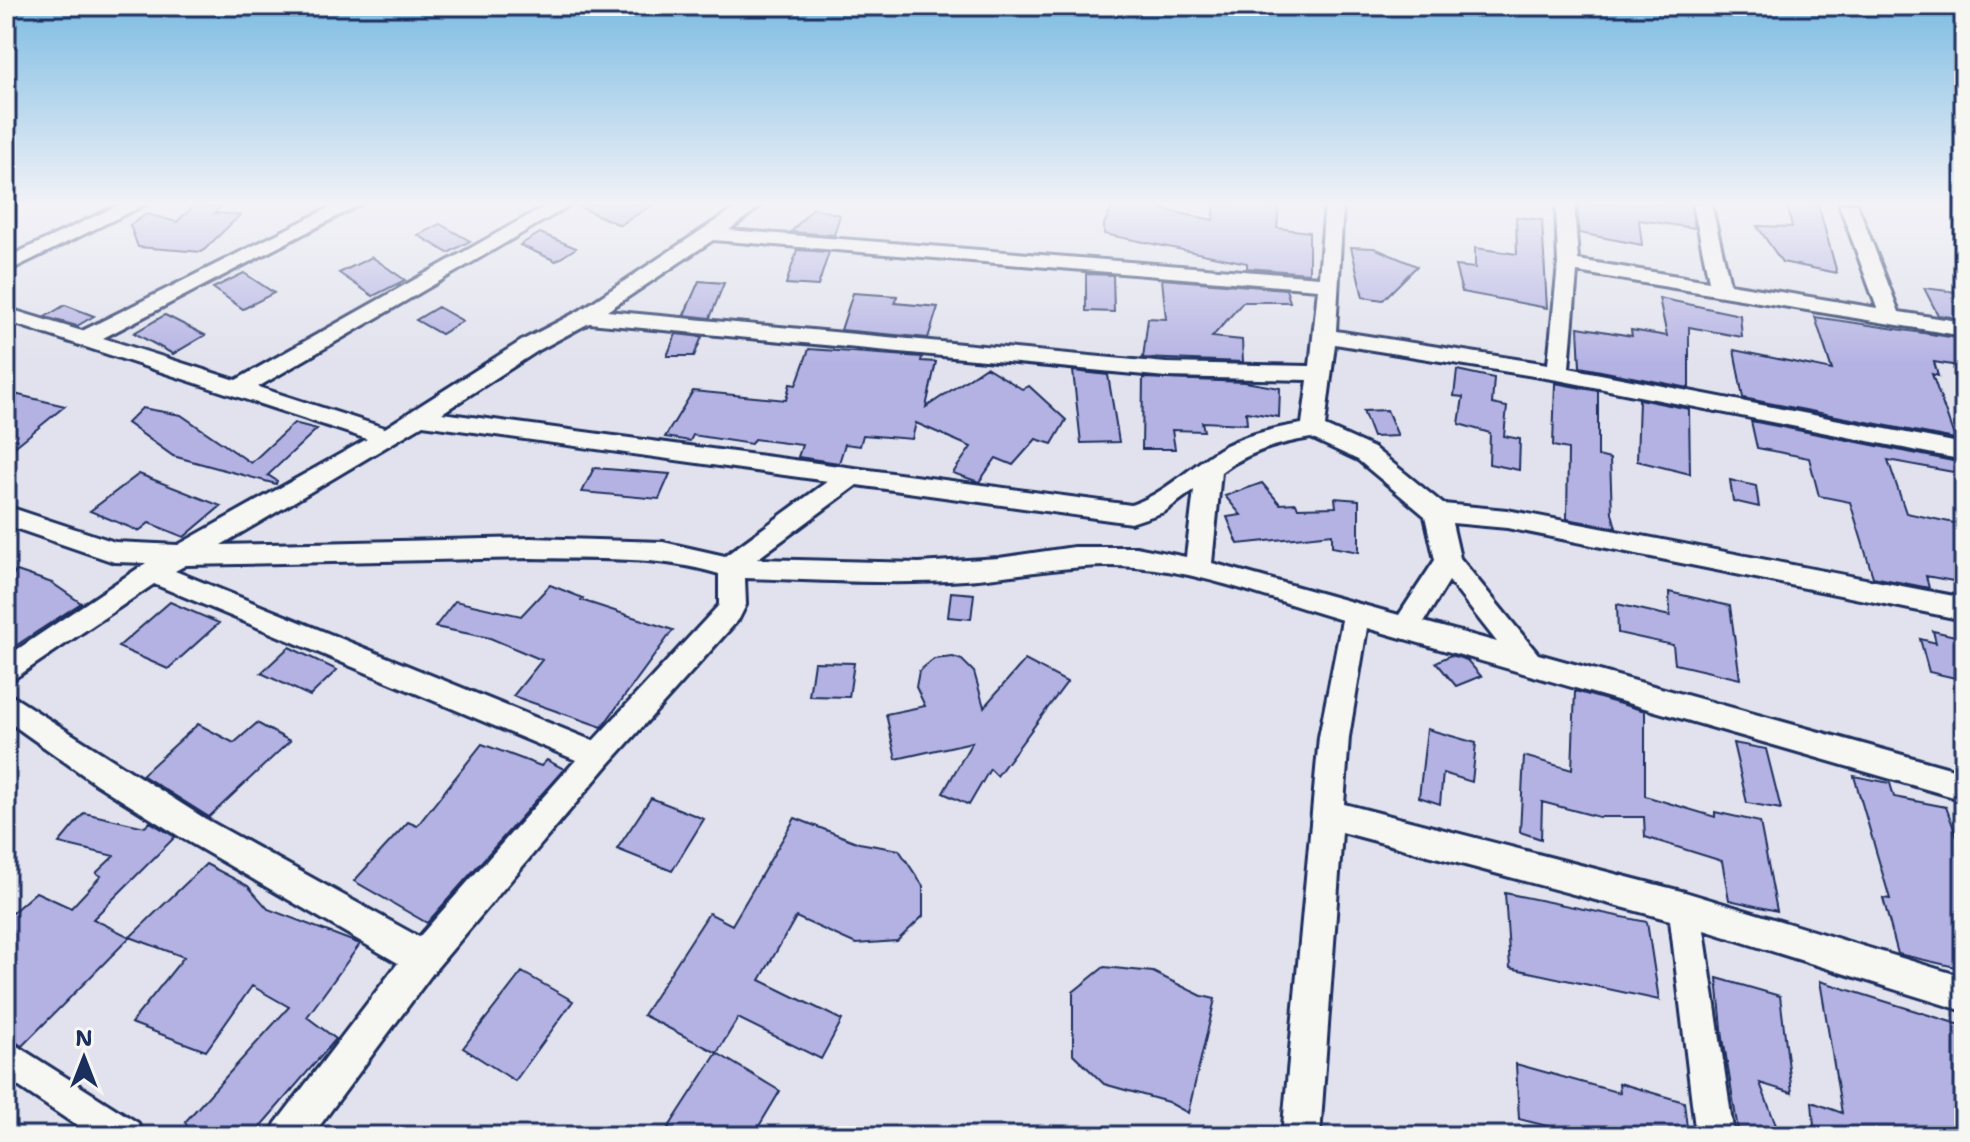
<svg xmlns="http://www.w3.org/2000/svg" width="1970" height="1142" viewBox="0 0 1970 1142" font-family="'Shantell Sans',sans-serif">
	<rect width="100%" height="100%" fill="#e2e2ee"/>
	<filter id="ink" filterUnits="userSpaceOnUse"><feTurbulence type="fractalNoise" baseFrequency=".0125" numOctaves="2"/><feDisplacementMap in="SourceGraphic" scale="16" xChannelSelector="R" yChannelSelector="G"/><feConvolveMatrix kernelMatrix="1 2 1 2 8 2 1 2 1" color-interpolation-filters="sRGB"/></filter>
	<g filter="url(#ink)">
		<!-- building -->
		<path fill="#b4b2e3" stroke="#1b2f5e" stroke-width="2" d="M654 204 620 225 575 205V204Z
			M1114 204H1137L1213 220 1215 204H1279L1277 228 1309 232V273L1247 268V263L1104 234V224Z
			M1577 204H1690L1695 228 1639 220 1642 245 1579 233Z
			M1787 204H1818L1837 273 1782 262 1757 226 1792 227Z
			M195 205 221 206 215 213 240 215 202 252 138 247 130 225 147 214 177 222Z
			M813 208 840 215 834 235 791 232Z
			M1516 217 1542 220 1547 308 1462 292 1455 266 1475 268V248L1517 254Z
			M440 224 470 241 448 253 418 235Z
			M540 233 576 248 556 261 520 245Z
			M1351 247 1374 248 1417 266 1383 300 1363 297Z
			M797 250 829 252 818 286 786 284Z
			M372 257 405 280 373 296 339 273Z
			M244 273 274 293 243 309 213 288Z
			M1086 274 1113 275 1114 312 1086 311Z
			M1162 279 1286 289 1290 302H1243L1212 337 1242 340 1243 362 1143 358 1148 318 1166 319Z
			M699 281 724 283 710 318 684 315Z
			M1924 288 1964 293V319L1938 315Z
			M853 293 897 296 895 303 938 307 928 338 841 330Z
			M1659 298 1740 315 1742 337 1689 327V388L1580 367 1578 327 1632 336 1631 330 1667 336Z
			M65 305 94 316 77 326 45 317Z
			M438 307 463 321 441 334 416 320Z
			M165 315 205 335 173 354 134 333Z
			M1815 317 1964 339V367L1934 362 1938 376 1932 374 1955 439 1743 398 1734 350 1832 370Z
			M676 334 702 337 694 356H667Z
			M809 349 922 357 921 361 936 362 926 407 986 367 1022 389 1029 386 1066 420 1052 444 1036 439 1013 465 996 458 979 482 953 473 971 447 916 423 912 439 863 435 860 446 845 444 839 463 798 457 802 445 754 439 751 444 693 435 690 441 665 437 693 391 786 400 790 384 796 385Z
			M1457 370 1494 378 1492 404 1507 407 1504 436 1520 439 1519 470 1489 464 1490 433 1459 424 1463 397 1454 396Z
			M1073 371 1108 375 1119 442 1081 443Z
			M1143 378 1245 382 1280 388 1279 417 1246 412 1247 424 1202 422 1204 431 1172 430 1175 449H1142Z
			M1555 383 1598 391V456L1610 459 1612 513 1616 528 1567 519 1568 449 1553 446Z
			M6 392 65 406 6 454Z
			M1639 399 1689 409 1690 474 1637 461Z
			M142 408 181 415 251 463 294 423 317 429 268 475 277 481 276 484 173 456 127 423Z
			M1387 410 1398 436 1373 437 1363 411Z
			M1751 421 1963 463 1964 474 1888 460 1906 513 1964 525V583L1926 576 1929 588 1873 577 1850 502 1819 496 1809 458 1757 448Z
			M594 468 670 474 659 499 582 492Z
			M139 474 221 506 184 537 149 523 139 531 90 511Z
			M1730 480 1756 486 1759 507 1733 501Z
			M1262 483 1280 504 1296 503 1298 508 1336 507 1335 498 1359 500V552L1332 547V534L1238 544 1227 517 1241 515 1225 496Z
			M17 571 52 583 81 603 6 652V580Z
			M550 585 583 598 581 600 673 630 602 727 513 696 542 660 490 638 435 627 455 601 521 616Z
			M951 592 974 594 971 619 948 617Z
			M1669 592 1730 606 1740 679 1675 664 1673 645 1618 633 1617 604 1670 616Z
			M170 602 219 623 168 669 118 647Z
			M1933 631 1964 638V680L1929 672 1920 639 1936 643Z
			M289 647 337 670 310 696 261 673Z
			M1451 655 1467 660 1481 676 1456 686 1436 662Z
			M953 657 962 660 974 672 984 707 1025 660 1067 682 997 776 990 769 969 805 943 793 972 742 896 759 886 714 925 706 916 687 919 671 934 659Z
			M814 662 854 663 849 697 809 696Z
			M1575 691 1645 711V796L1715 817V812L1760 822 1777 911 1729 900 1722 861 1645 837 1644 817H1599L1542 802 1541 839 1520 832 1524 756 1572 770Z
			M257 723 290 741 209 817 142 775 198 724 234 743Z
			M1427 729 1476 743 1472 782 1443 773 1440 804 1419 797Z
			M1733 743 1766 749 1781 809 1747 803Z
			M482 744 541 766 547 760 564 769 427 923 354 881 408 822 417 826Z
			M1854 776 1890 783 1894 797 1946 807 1964 856V969L1898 954 1883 898 1890 899Z
			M651 798 704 819 672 871 617 849Z
			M84 813 145 827 150 822 175 837 93 919 130 937 22 1046 6 1036V918L36 892 71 908 101 876 96 873 114 856 59 843Z
			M795 818 859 843 899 850 923 886V916L897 941 856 944 796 917 760 980 842 1020 821 1059 738 1018 717 1053 643 1015 709 913 732 925Z
			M206 864 248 886 268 909 360 944 307 1017 336 1039 252 1136H191L185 1122 289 1007 252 986 206 1051 131 1023 184 957 130 937Z
			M1505 893 1647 922 1659 1000 1510 968Z
			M1104 967 1153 972 1202 996 1215 999 1188 1113 1168 1102 1104 1084 1073 1054V992Z
			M522 972 573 1001 515 1081 463 1048Z
			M1717 978 1780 996 1792 1093 1760 1083 1780 1136H1739L1723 1038Z
			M1820 981 1964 1026V1136H1842L1814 1126 1812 1102 1842 1113Z
			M717 1053 780 1091 753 1136H663Z
			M1516 1064 1620 1093 1619 1083 1684 1102 1688 1136H1587L1519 1119Z"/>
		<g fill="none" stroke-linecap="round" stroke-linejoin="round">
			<defs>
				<path id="minor" d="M121 204H146L6 272V258Z
					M337 204H361L103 338 236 380 549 204H572L258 387 385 428 523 340 579 311 741 204H763L729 230 1319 277 1325 204H1343L1336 331 1548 364 1558 264 1556 204H1574L1578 260 1709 281 1693 204H1711L1730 284 1877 308 1839 204H1857L1899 312 1964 322V336L1577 272 1569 368 1964 444V460L1558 380 1335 344 1325 426 1374 448 1443 504 1507 510 1964 598V620L1507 528 1452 523 1460 558 1538 654 1964 772V800L1367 628 1349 737 1344 804 1685 892 1964 977V1011L1704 930 1734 1136H1696L1670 920 1342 832 1320 1136H1282L1319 737 1342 620C1275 601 1204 572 1135 567 1078 562 1022 576 965 580 892 585 818 580 745 578L746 605 739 619 608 765 435 970 312 1136H270L276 1123 398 963 182 838 96 784 6 720V692L204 818 419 937 576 760 154 584 6 684V657L146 563 114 562 6 525V506L115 542 178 545 367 439 6 321V308L82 331ZM713 240 1318 289 1310 366 1166 363 607 311ZM589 323 1166 377 1308 380 1302 424C1275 428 1243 435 1219 449 1190 467 1164 494 1131 505L442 413 539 350ZM423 425 828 481 725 556 663 542 531 538 221 545ZM1311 438 1358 460 1425 516 1435 560 1399 615 1212 563 1221 472C1248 452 1278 443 1311 438ZM857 485 1131 523 1164 512 1194 490 1186 557 1136 547H1074L999 558 919 563 757 559ZM531 558C593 560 659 555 719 574V605L593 741 175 571 186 565ZM1449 581 1497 642 1424 622Z
					M6 1039 138 1123 144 1136H92L6 1078Z"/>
			</defs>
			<!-- minor casing -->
			<use href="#minor" stroke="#1b2f5e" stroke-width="6"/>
			<!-- minor -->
			<use href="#minor" fill="#f6f6f2" fill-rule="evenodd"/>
		</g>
	</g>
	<!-- sky -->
	<linearGradient id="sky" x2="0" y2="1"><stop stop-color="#7dbce2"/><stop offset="0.56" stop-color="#f2f2f7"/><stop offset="1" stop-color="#f2f2f7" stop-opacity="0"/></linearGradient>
	<rect width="1970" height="364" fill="url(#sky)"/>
	<!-- margin -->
	<rect width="1970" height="1142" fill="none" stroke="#f6f6f2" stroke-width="32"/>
	<rect x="16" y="16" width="1938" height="1110" fill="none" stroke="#1b2f5e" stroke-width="3" filter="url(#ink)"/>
	<!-- north arrow -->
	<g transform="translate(84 1058)" stroke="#f6f6f2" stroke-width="6" paint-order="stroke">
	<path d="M0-6L14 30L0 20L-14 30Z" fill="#1b2f5e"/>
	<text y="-12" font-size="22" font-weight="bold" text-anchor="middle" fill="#1b2f5e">N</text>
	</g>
</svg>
